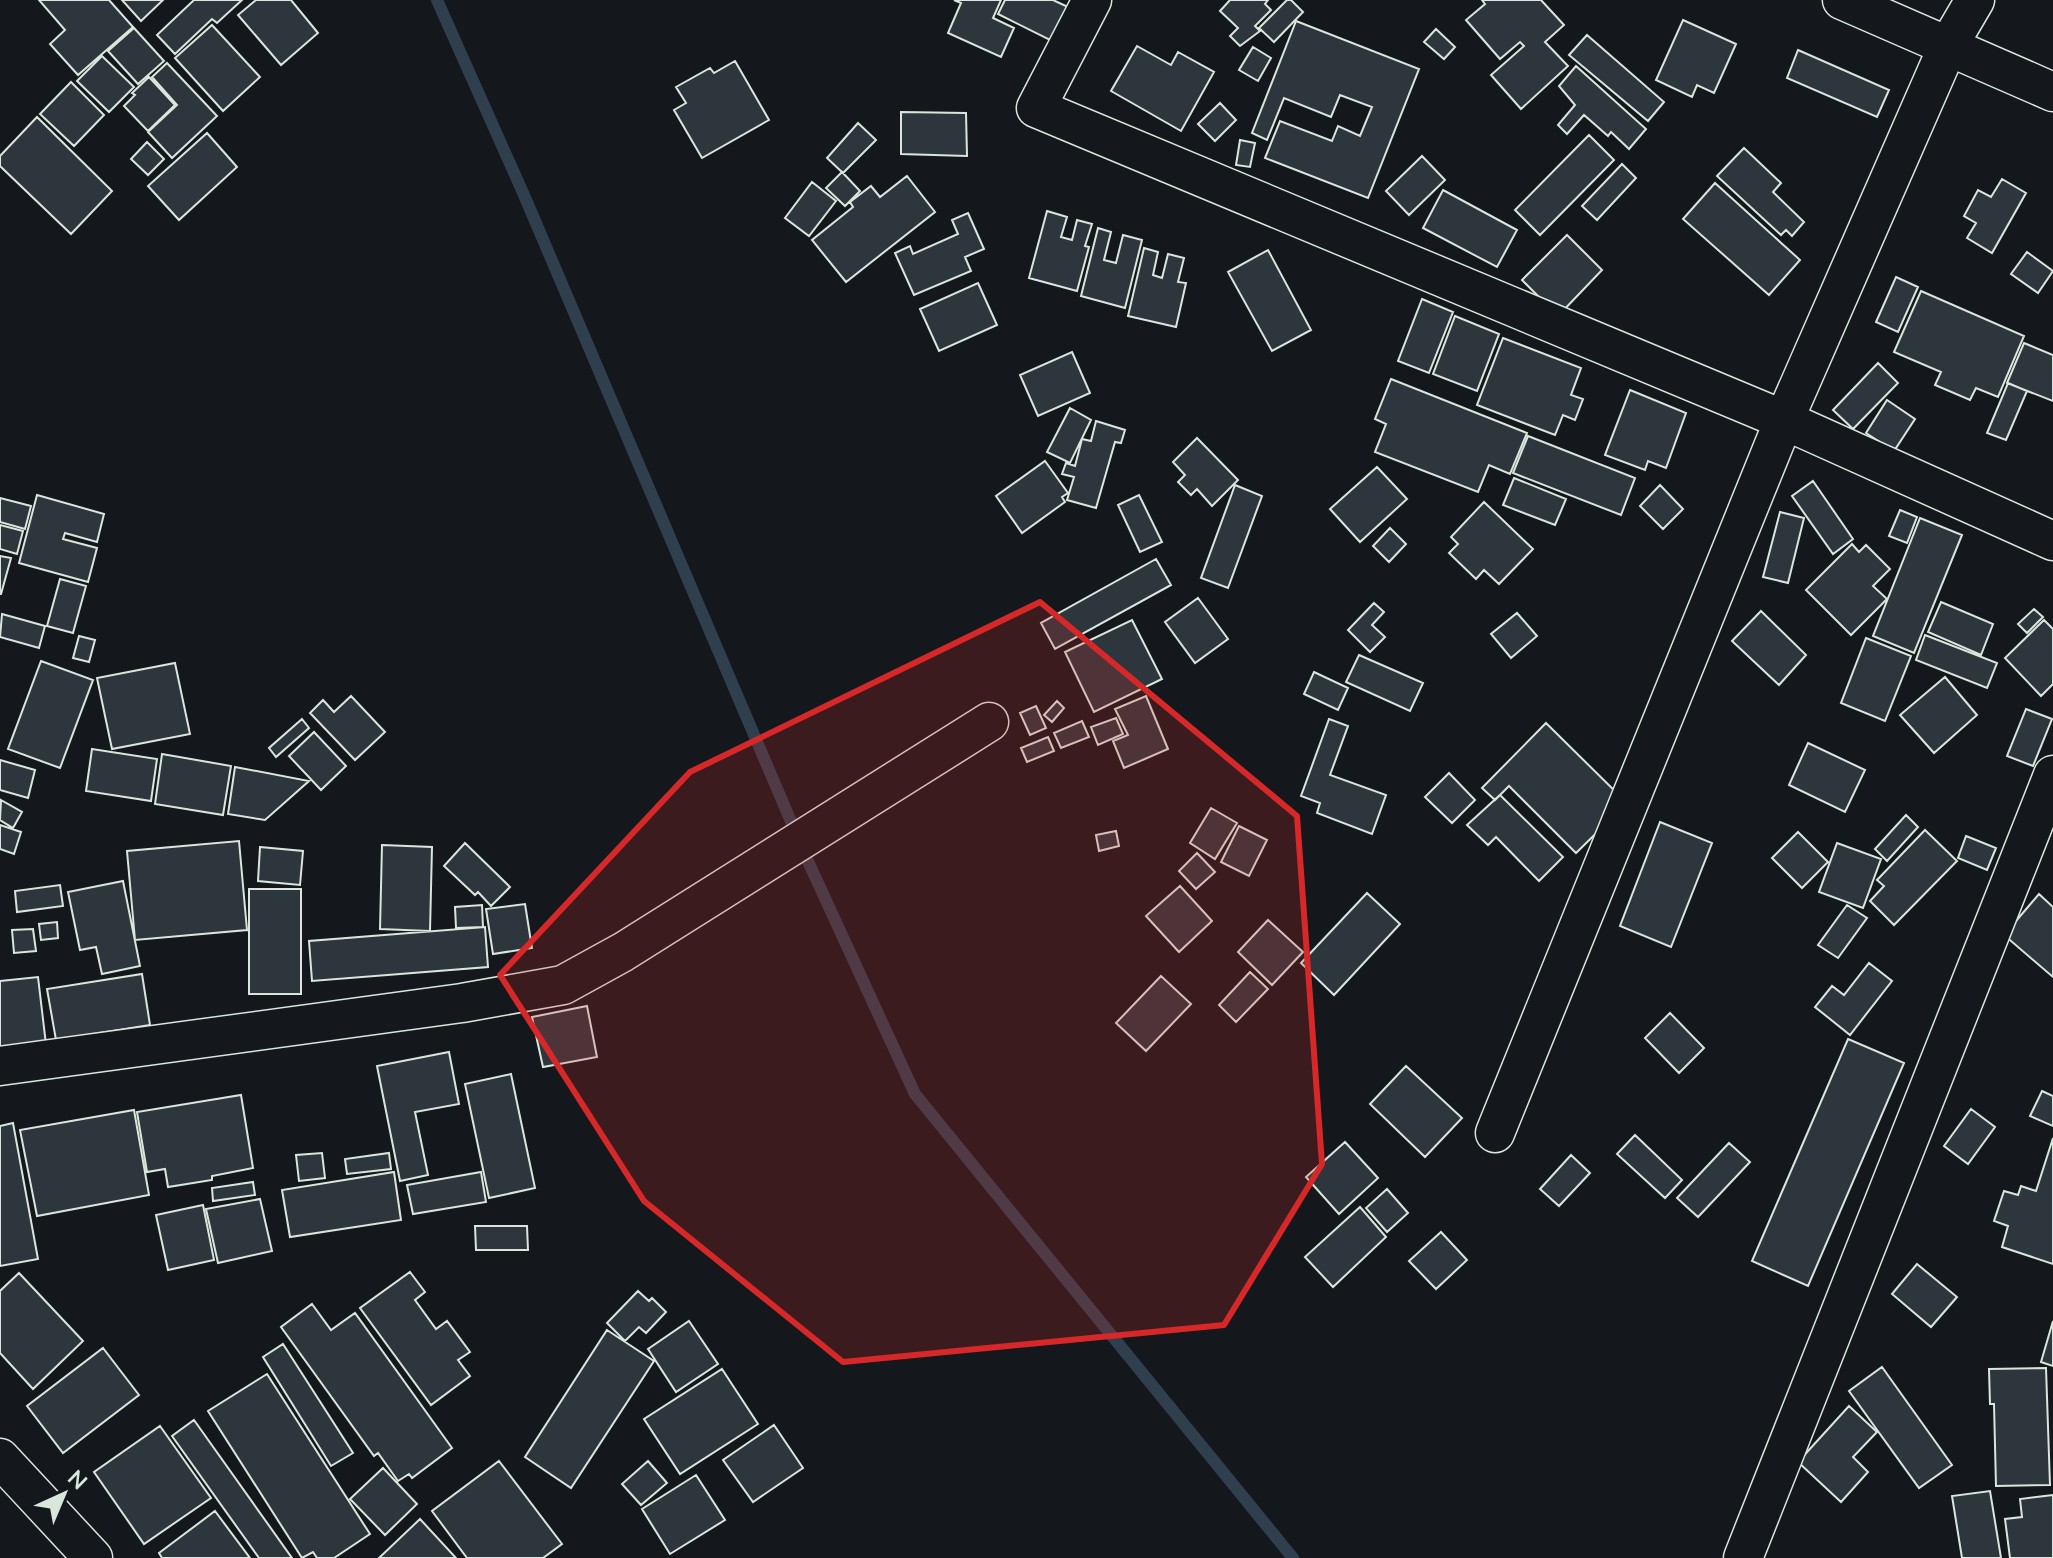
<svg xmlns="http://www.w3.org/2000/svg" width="2053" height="1558" viewBox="0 0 2053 1558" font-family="Mulish,sans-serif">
	<rect width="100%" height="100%" fill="#14181c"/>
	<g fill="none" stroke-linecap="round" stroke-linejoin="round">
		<!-- stream -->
		<path stroke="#2f3f4d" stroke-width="12" d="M437 0 524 195 798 838
			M801 846 915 1094 1293 1558"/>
	</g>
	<!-- building -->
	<path fill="#2c363c" stroke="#d8e6dc" stroke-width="2" d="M39 0H109L133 27 78 75 50 44 65 30Z
		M122 0H163L141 21Z
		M194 0H242L217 23 212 19 175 54 157 35Z
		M256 0H291L318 33 281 65 238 15Z
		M954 0H1001L993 18 1014 28 1001 57 948 33 961 3Z
		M1005 0H1053L1068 7 1052 41 998 14Z
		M1230 0H1268L1265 4 1271 10 1255 26 1260 31 1240 46 1230 36 1238 28 1220 11Z
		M1287 0H1291L1303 12 1274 42 1259 28Z
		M1482 0H1541L1564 25 1545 42 1568 66 1521 109 1491 75 1524 46 1520 42 1500 59 1466 20 1485 4Z
		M1683 20 1736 44 1714 93 1697 85 1692 97 1656 80Z
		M1296 21 1419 69 1368 198 1265 158 1280 121 1332 141 1338 126 1360 136 1372 107 1340 95 1331 117 1284 98 1267 140 1252 133Z
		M212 25 260 77 223 111 175 58Z
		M134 28 164 61 138 84 108 51Z
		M1436 29 1455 47 1444 59 1424 42Z
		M1587 35 1664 102 1648 121 1569 55Z
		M1137 46 1171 65 1178 52 1214 72 1181 131 1111 91Z
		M1253 47 1271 58 1258 81 1239 70Z
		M1798 50 1889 90 1877 117 1787 78Z
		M102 56 134 87 109 112 77 81Z
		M735 61 769 120 702 158 674 110 686 103 676 87 710 68 714 73Z
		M167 63 217 116 172 158 148 132 177 105 152 77Z
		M1576 66 1646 129 1629 149 1611 132 1608 136 1584 115 1567 134 1558 125 1575 105 1559 86Z
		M149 77 175 105 148 131 124 106 135 95 132 93Z
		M71 82 104 115 74 146 40 114Z
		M1220 103 1236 120 1215 141 1198 124Z
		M901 112 966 113 967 156 901 154Z
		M37 117 112 191 71 234 0 166V156Z
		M858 123 876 140 843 173 827 158Z
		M207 133 237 167 179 220 148 186Z
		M1589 135 1614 160 1540 235 1515 210Z
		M1240 140 1255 143 1250 167 1236 165Z
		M147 142 164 159 148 175 131 159Z
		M1744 148 1781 183 1773 192 1804 222 1792 236 1786 230 1781 235 1717 176Z
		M1422 156 1445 180 1409 215 1386 191Z
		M1622 164 1636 178 1597 220 1582 206Z
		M842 172 860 191 845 206 826 188Z
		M907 176 935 212 846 282 812 240 853 207 850 202 871 186 880 197Z
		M2002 179 2026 193 1992 253 1967 238 1976 223 1964 216 1978 190 1991 197Z
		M812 182 836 201 809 236 785 218Z
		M1715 183 1800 260 1769 295 1683 219Z
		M1443 190 1517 230 1497 267 1423 228Z
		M1047 211 1067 217 1061 237 1072 240 1077 220 1092 224 1085 246 1089 247 1077 291 1029 278Z
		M968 213 984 249 965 257 971 271 914 295 895 253 910 246 913 254 958 234 952 220Z
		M1098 228 1111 232 1104 260 1116 263 1123 235 1142 240 1125 308 1081 296Z
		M1567 235 1602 270 1558 316 1522 280Z
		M1144 248 1158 252 1153 275 1162 278 1168 254 1184 258 1178 282 1186 283 1176 327 1128 316Z
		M1268 250 1311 330 1272 351 1228 272Z
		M2027 252 2053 271 2038 293 2011 274Z
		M1896 277 1918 287 1898 332 1876 322Z
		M978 283 997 325 939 351 920 309Z
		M1921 291 2024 336 1998 397 1976 388 1970 400 1935 385 1941 372 1894 352Z
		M1422 299 1453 312 1429 373 1398 361Z
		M1455 316 1499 334 1477 391 1433 374Z
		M1503 338 1581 368 1571 395 1583 399 1575 420 1563 415 1555 435 1477 405Z
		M2024 343 2053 355V401L2007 383Z
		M1072 352 1090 393 1038 416 1020 375Z
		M1878 363 1898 383 1853 429 1833 410Z
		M1391 379 1527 433 1510 474 1489 465 1478 492 1375 452 1386 424 1375 419Z
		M2008 383 2027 391 2006 440 1987 433Z
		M1630 390 1686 413 1666 468 1648 461 1645 470 1605 455Z
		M1887 400 1915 419 1894 451 1866 433Z
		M1070 408 1091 420 1070 463 1047 452Z
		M1096 421 1125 430 1121 443 1115 442 1096 508 1067 500 1074 477 1062 474 1066 463 1075 466 1082 439 1091 441Z
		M1528 436 1635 478 1621 515 1513 473Z
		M1197 438 1238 480 1212 506 1197 489 1191 495 1178 482 1185 475 1173 462Z
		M1045 461 1068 493 1062 497 1065 502 1022 533 996 496Z
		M1377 467 1407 499 1360 542 1330 509Z
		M1514 478 1566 499 1555 525 1503 505Z
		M1813 481 1853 539 1833 554 1792 496Z
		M1235 485 1262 496 1228 588 1201 578Z
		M1660 485 1683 509 1663 529 1640 506Z
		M37 495 104 514 97 542 65 533 63 539 97 548 88 582 19 563Z
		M1139 495 1162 542 1140 552 1118 505Z
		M0 498 31 506 25 529 0 522Z
		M1484 502 1533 549 1499 584 1484 570 1476 579 1449 553 1458 544 1451 537Z
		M1900 510 1917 517 1907 543 1889 536Z
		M1780 512 1804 518 1788 583 1763 577Z
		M1920 518 1962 535 1914 653 1873 636Z
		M0 525 23 531 17 554 0 549Z
		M1390 528 1406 544 1389 562 1373 546Z
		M1852 544 1859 552 1866 545 1890 569 1873 586 1887 599 1851 635 1806 590Z
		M0 556 11 558 1 594H0Z
		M1156 559 1171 585 1055 649 1041 623Z
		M60 579 86 586 73 633 47 626Z
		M1198 598 1228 639 1195 663 1165 622Z
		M1941 602 1993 624 1981 655 1928 632Z
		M1374 603 1384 612 1372 625 1385 637 1370 652 1348 630Z
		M2034 609 2043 617 2027 633 2018 624Z
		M1761 611 1806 655 1779 685 1732 641Z
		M1517 613 1537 636 1511 658 1491 634Z
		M2 614 45 626 39 648 0 637Z
		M1132 620 1162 679 1094 712 1065 652Z
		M2044 620 2053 629V684L2041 696 2005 658Z
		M1925 635 1997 663 1987 688 1916 660Z
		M79 636 95 640 89 662 73 658Z
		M1866 638 1911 656 1885 721 1841 703Z
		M1359 655 1423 683 1410 711 1346 682Z
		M41 661 93 680 60 768 8 749Z
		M175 663 190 734 112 749 97 678Z
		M1314 672 1348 688 1338 710 1304 694Z
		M1945 677 1977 715 1934 753 1900 715Z
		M351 696 385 732 355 760 310 713 323 700 334 712Z
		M1146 696 1168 749 1124 768 1113 741 1128 735 1115 709Z
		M1057 701 1064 708 1052 722 1044 715Z
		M1036 706 1046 728 1030 735 1020 713Z
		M2026 709 2052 719 2033 766 2007 756Z
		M1116 718 1123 734 1098 745 1091 727Z
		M302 719 309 728 276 757 269 748Z
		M1329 719 1348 726 1330 775 1386 795 1372 834 1317 813 1320 803 1301 796Z
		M1082 721 1089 737 1061 748 1054 733Z
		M1546 723 1627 803 1576 853 1509 786 1495 800 1482 788Z
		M314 732 346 766 321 790 289 756Z
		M1048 737 1054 751 1027 762 1021 748Z
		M1808 743 1865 770 1845 812 1789 785Z
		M92 749 157 759 151 801 86 791Z
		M162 754 231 766 223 815 155 804Z
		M0 760 35 770 28 798 0 790Z
		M235 767 309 781 265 820 228 814Z
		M1449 773 1475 800 1452 823 1425 797Z
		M1500 795 1563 857 1539 881 1496 837 1488 845 1467 825Z
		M1 800 22 812 13 828 0 820Z
		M1211 808 1237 823 1215 859 1190 843Z
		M1906 815 1918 827 1887 861 1875 849Z
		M1660 822 1712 843 1671 947 1620 926Z
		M0 825 21 832 14 854 0 849Z
		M1239 826 1267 840 1249 876 1221 862Z
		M1925 830 1957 861 1894 925 1870 901 1884 886 1877 880Z
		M1116 831 1119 846 1099 851 1096 835Z
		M1798 832 1828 862 1802 888 1772 858Z
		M1966 836 1996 848 1987 870 1958 858Z
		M239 841 247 930 135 940 127 851Z
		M465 843 510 887 491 906 478 892 475 895 444 866Z
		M1837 843 1881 859 1863 908 1819 892Z
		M382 845 432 847 430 931 380 929Z
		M260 847 303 851 300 885 258 881Z
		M1197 853 1215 872 1196 889 1179 871Z
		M123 881 140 966 102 974 96 947 80 950 68 892Z
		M60 885 63 906 17 912 15 891Z
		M1180 886 1212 921 1179 952 1146 916Z
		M249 889H301V994H249Z
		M1367 893 1400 924 1334 995 1301 963Z
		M2039 894 2053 907V977L2004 935Z
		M525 904 532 948 493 954 486 909Z
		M482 905 483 927 456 928 455 907Z
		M1847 905 1867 918 1838 958 1818 945Z
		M1268 920 1303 952 1272 985 1238 952Z
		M57 922 58 938 41 940 39 924Z
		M485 927 488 967 312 981 309 941Z
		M33 929 36 951 14 953 12 930Z
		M1869 963 1892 981 1850 1035 1815 1007 1832 986 1844 995Z
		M1250 972 1268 989 1236 1022 1219 1005Z
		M142 974 150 1025 56 1040 47 989Z
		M1161 976 1191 1004 1146 1051 1116 1023Z
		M38 977 47 1053 0 1059V981Z
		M587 1006 597 1057 543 1067 532 1017Z
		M1670 1013 1704 1048 1679 1073 1645 1038Z
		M1848 1039 1904 1063 1808 1286 1752 1261Z
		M449 1052 459 1104 415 1112 428 1175 400 1181 377 1066Z
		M1406 1066 1462 1118 1425 1157 1370 1104Z
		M511 1074 535 1188 489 1198 465 1084Z
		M2042 1091 2053 1096V1126L2030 1116Z
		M241 1095 253 1168 212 1176V1180L168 1187 165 1169 147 1172 137 1112Z
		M1971 1109 1995 1127 1968 1164 1944 1146Z
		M134 1110 149 1195 37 1216 20 1130Z
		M13 1123 38 1259 0 1266V1126Z
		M1635 1135 1682 1180 1665 1198 1617 1154Z
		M2053 1138V1264L2002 1247 2008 1226 1994 1221 2004 1191 2018 1195 2021 1186 2036 1191Z
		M1345 1142 1378 1178 1339 1214 1306 1177Z
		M1729 1143 1750 1162 1698 1217 1677 1198Z
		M322 1153 325 1178 299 1181 296 1155Z
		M389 1153 391 1169 347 1174 345 1159Z
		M1571 1155 1590 1173 1559 1206 1540 1189Z
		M394 1172 401 1220 290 1237 282 1190Z
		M481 1172 486 1202 413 1214 407 1185Z
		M253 1182 255 1195 213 1201 212 1188Z
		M1387 1189 1408 1213 1387 1232 1366 1208Z
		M260 1199 272 1251 218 1263 206 1209Z
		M203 1205 214 1260 168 1270 156 1215Z
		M1360 1207 1386 1237 1333 1287 1305 1257Z
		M475 1226H527L528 1250H476Z
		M1441 1232 1467 1260 1436 1289 1409 1261Z
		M1917 1264 1957 1297 1931 1327 1892 1294Z
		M410 1272 425 1292 415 1300 436 1329 447 1321 470 1352 458 1360 470 1376 431 1405 360 1308Z
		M19 1273 83 1341 33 1389 0 1353V1291Z
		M638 1291 649 1301 652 1298 666 1312 646 1333 639 1327 625 1341 607 1323Z
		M312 1304 331 1330 355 1313 452 1448 412 1478 409 1474 398 1481 378 1453 374 1456 281 1327Z
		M689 1321 718 1364 676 1392 648 1349Z
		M2053 1321V1366L2041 1362Z
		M607 1330 654 1361 571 1488 525 1457Z
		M283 1344 353 1453 331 1466 263 1357Z
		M103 1348 139 1395 63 1453 27 1406Z
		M1882 1367 1952 1465 1919 1488 1849 1391Z
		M2046 1368 2050 1485 1996 1486 1994 1404H1990L1989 1369Z
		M722 1369 758 1424 680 1474 644 1419Z
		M267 1374 370 1534 334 1558H317L313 1552 302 1558 208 1411Z
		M1849 1406 1877 1432 1853 1457 1868 1472 1841 1502 1798 1462Z
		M194 1420 292 1558H259L172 1436Z
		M774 1425 803 1468 753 1502 723 1460Z
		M160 1426 211 1498 144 1544 94 1472Z
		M499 1461 562 1544 543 1558H467L432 1511Z
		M648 1461 667 1483 641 1505 622 1484Z
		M383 1468 417 1504 385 1535 350 1499Z
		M696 1475 725 1520 670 1554 642 1509Z
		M1990 1491 2001 1558H1962L1952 1496Z
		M2053 1495V1558H2010L2005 1519 2022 1517 2020 1499Z
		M215 1511 250 1558H162L159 1553Z
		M420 1519 456 1558H379Z"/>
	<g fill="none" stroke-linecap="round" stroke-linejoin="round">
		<defs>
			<path id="minor" d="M1092 0 1036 108 1784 420 2053 541
				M1842 0 2053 92
				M0 1066 462 1003 563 985 623 952 989 722
				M1495 1133 1784 420 1948 46 1975 0
				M0 1458 93 1558
				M1743 1558 2053 775"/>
		</defs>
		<!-- minor casing -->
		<use href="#minor" stroke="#d8e6dc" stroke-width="41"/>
		<!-- minor -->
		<use href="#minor" stroke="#14181c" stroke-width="38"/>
	</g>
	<!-- marked area -->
	<path fill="#d62828" fill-opacity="0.2" stroke="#d62828" stroke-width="6" stroke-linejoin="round" d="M1040 602 1297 816 1322 1164 1224 1325 843 1362 644 1201 500 975 690 772Z"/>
	<!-- north arrow -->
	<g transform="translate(64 1494) rotate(44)" stroke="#14181c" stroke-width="6" paint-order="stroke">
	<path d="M0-6L14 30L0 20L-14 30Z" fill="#d8e6dc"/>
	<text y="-12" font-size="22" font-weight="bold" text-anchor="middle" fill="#d8e6dc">N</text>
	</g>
</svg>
